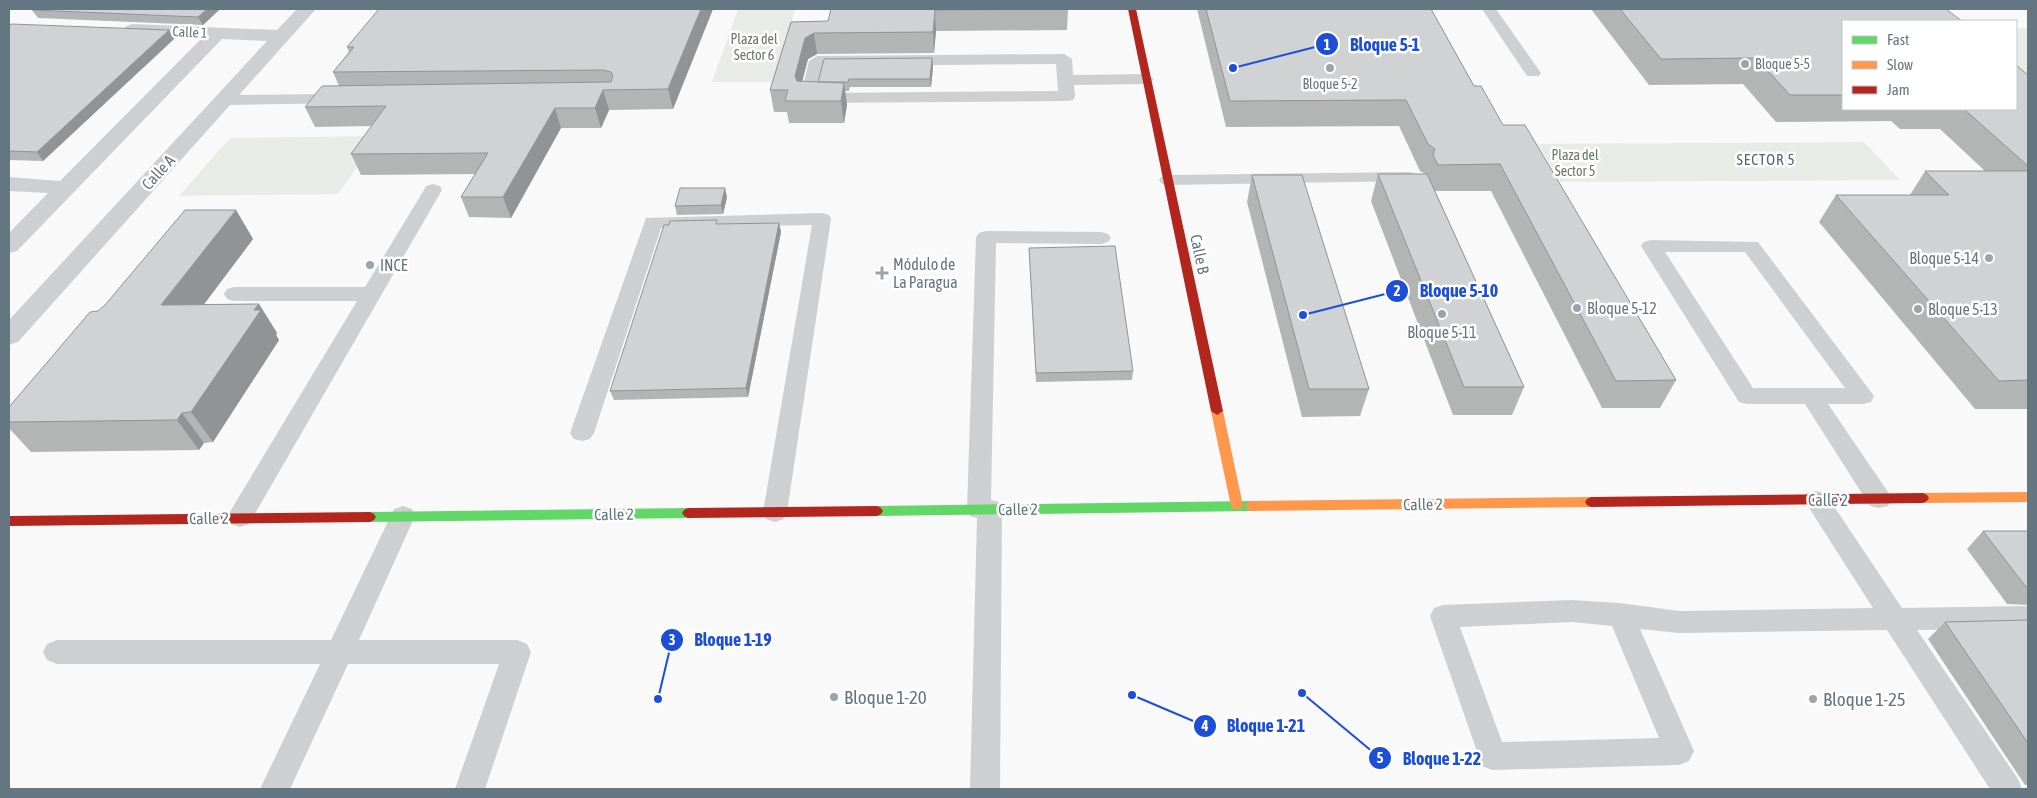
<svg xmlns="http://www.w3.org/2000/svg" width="2037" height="798" viewBox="0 0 2037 798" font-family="'Asap Condensed',sans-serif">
	<rect width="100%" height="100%" fill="#f9f9f9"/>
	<!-- green -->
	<path fill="#e8ebe6" d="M738 9H795L774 82H712Z
		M2016 28H2028V87L2016 77Z
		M379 136 338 194 179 196 230 138Z
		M1864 142 1900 180 1561 182 1538 144Z"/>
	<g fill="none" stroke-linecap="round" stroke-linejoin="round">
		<!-- lane -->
		<path fill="#cecfd0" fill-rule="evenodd" d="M1482 9H1496L1541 73 1539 76H1527Z
			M1064 54 1072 59 1073 75 1146 74 1154 79 1146 84 1074 85 1075 96 1073 100 1067 101 808 103 802 102 800 98 809 61 817 56ZM1056 64 1058 91 817 93 824 66Z
			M340 94 346 95 348 99 346 103 224 105 218 104 216 100 218 96 224 95Z
			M1408 172 1414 173 1417 177 1414 181 1168 185 1162 184 1159 180 1162 176 1168 175Z
			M433 184 440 186 442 190 249 524 240 527 231 524 228 517 231 510 357 301H234L227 299 224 294 227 289 234 287H365L424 190 426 186Z
			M822 213 829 215 831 219 787 512 784 519 775 522 766 519 763 512 812 225 661 228 594 433 590 439 582 441 574 439 570 433 646 218Z
			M986 231 1101 232 1108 234 1111 238 1108 242 1101 244 996 243 991 500 999 502 1002 509 1000 789H970L977 518 970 516 967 509 976 237 979 233Z
			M1651 240 1758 242 1874 396 1871 402 1863 404H1828L1888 492 1891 499 1888 506 1879 508 1870 506 1805 404H1747L1739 402 1641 246 1644 242ZM1665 252H1745L1845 388H1753Z
			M1816 491 1825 493 1902 608 2028 606V628L1917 630 2018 779 2022 789H1990L1887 630 1679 633 1640 629 1694 751 1689 761 1679 765 1492 770 1482 766 1430 616 1434 608 1443 605 1572 600 1620 603 1679 611 1873 608 1804 500 1807 493ZM1572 622 1612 626 1659 738 1502 742 1460 627Z
			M403 506 412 509 415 516 359 640H517L527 644 531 652 485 789H455L499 664H348L290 789H260L320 664H57L47 660 43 652 47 644 57 640H331L394 509Z"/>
		<!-- street -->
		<path fill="#cecfd0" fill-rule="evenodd" d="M297 9H316L18 342 9 345V320L267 41 222 39 17 251 9 253V233L48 193 9 191V177L60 181 202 38 133 36 126 34 124 30 126 26 133 24 277 30Z"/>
		<!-- fast -->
		<path fill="#63d668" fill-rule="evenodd" d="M1251 501 1255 503 1257 506 1255 509 1251 511 877 516 873 514 871 511 873 508 877 506Z
			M688 508 692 510 694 513 692 516 688 518 370 522 366 520 364 517 366 514 370 512Z"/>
		<!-- slow -->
		<path fill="#ff974d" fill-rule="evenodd" d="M1217 407 1223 411 1243 506 1241 509H1233L1231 506 1211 411Z
			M2028 492V502L1923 503 1919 501 1917 498 1919 495 1923 493Z
			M1591 497 1595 499 1597 502 1595 505 1591 507 1251 511 1247 509 1245 506 1247 503 1251 501Z"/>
		<!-- jam -->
		<path fill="#b3261e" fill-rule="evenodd" d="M1128 9H1136L1223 411 1217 415 1211 411Z
			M1923 493 1927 495 1929 498 1927 501 1923 503 1591 507 1587 505 1585 502 1587 499 1591 497Z
			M877 506 881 508 883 511 881 514 877 516 688 518 684 516 682 513 684 510 688 508Z
			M370 512 374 514 376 517 374 520 370 522 9 526V516Z"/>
	</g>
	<!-- wall -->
	<path fill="#b3b5b5" d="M220 9 203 25 38 18 32 10Z
		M713 9 673 109 609 110 601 128H561L511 218 469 217 461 197 475 174 361 175 351 154 372 126 315 127 305 107 339 86 333 72 349 52 347 47Z
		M831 9H1068L1067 30 936 31 934 53 817 54 808 59 802 81 818 82 932 58 933 67 931 87H850L849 91H845L847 105 844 123H789L787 112H774L770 90 791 22 828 21Z
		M1197 9H1431L1474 86 1503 125 1676 380 1660 408H1602L1491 191H1435L1524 387 1512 415H1453L1371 201 1378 174H1425L1420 171 1399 126 1226 127Z
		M1591 9H1946L1843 21V109H2016L2028 75V409H1975L1819 222 1836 195H1910L1925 171H1985L1940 129H1900L1891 121 1776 122 1743 84 1649 85Z
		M9 26 174 39 43 161 9 160Z
		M1252 175 1369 389 1360 416 1302 417 1247 202Z
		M727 197 723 214 677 215 675 206Z
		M236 210 253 239 204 304H259L277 333 276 335 279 340 213 442 204 443 199 450 31 452 9 428V407L98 311Z
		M779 223 781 232 748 397 614 400 610 391 718 224Z
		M1029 248 1133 371 1132 380 1036 382Z
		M1983 531H2028V605L2007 604 1967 549Z
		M2028 620V785H2025L1928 639 1945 622Z"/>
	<!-- shaded-wall -->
	<path fill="#929394" d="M207 9H220L203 25 198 17Z
		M701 9H713L673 109 668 89Z
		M935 10 936 31 934 53 933 32Z
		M169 30 174 39 43 161 37 152Z
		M814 33 817 54 808 59 798 98 795 76 805 38Z
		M932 58 933 67 931 87 930 79Z
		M844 83 847 105 844 123 841 101Z
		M603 90 609 110 601 128 595 108Z
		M555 108 561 128 511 218 503 197Z
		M725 188 727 197 723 214 721 205Z
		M236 210 253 239 181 335 161 305Z
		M779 223 781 232 748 397 746 388Z
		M259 304 277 333 276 335 279 340 213 442 191 412 254 310Z
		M182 413 204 443 199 450 177 420Z"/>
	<!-- building -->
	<path fill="#d0d2d3" stroke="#929394" d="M34 9H207L198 17 32 10Z
		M379 9H701L668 89 603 90 595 108H555L503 197H461L488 153 351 154 386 106 305 107 322 86 611 82 613 76 611 72 603 70 333 72 354 47H347Z
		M831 9H1068L935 10 933 32 814 33 805 38 795 76 797 81 844 83 841 101H785L788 90H770L791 22 828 21Z
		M1206 9H1431L1474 86H1481L1503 125H1525L1676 380 1616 381 1500 164 1438 165 1433 155 1435 149 1428 144 1406 100 1230 101Z
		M1620 9H1946L1962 21H1843V95H1790L1756 58 1661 59Z
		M11 24 169 30 37 152 9 151V26Z
		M932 58 930 79H849L848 82H818L824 59Z
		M2016 65 2028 75V166L1964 109H2016Z
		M1925 171H2028V380L1999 381 1836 195H1949Z
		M1378 174H1427L1524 387H1464Z
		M1252 175H1302L1369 389H1309Z
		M680 188H725L721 205 675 206Z
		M185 210H236L161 305 259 304 254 310H261L191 412 182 413 177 420 9 422V415L10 414H9V407L90 312 98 311 105 305Z
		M717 220 716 224 779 223 746 388 610 391 664 225H669L670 221Z
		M1115 246 1133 371 1036 373 1029 248Z
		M1983 531H2028V587H2026Z
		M2028 620V743L1945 622Z"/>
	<!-- markers -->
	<g fill="#99a4ac" stroke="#fff" stroke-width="2">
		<circle cx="1745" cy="64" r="5"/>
		<circle cx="1330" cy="68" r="5"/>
		<circle cx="1989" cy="258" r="5"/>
		<circle cx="370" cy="265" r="5"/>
		<path d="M879.5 265.5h5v5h5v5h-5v5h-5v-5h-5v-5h5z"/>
		<circle cx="1577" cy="308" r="5"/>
		<circle cx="1918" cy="309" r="5"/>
		<circle cx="1442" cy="314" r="5"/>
		<circle cx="834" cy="697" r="5"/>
		<circle cx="1813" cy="699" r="5"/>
	</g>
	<g text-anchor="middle" stroke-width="5" stroke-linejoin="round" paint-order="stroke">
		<!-- far-street labels -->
		<g font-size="14" fill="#657683" stroke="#fff">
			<text transform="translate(190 32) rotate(3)" y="5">Calle 1</text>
		</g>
		<!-- far-park labels -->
		<g font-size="14" fill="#687a64" stroke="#fff">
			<text x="754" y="44">Plaza del<tspan x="754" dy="16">Sector 6</tspan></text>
			<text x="1575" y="160">Plaza del<tspan x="1575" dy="16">Sector 5</tspan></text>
		</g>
		<!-- far-poi labels -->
		<g font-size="14" fill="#657683" stroke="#fff" text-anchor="start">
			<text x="1755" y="69">Bloque 5-5</text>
			<text x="1330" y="89" text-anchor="middle">Bloque 5-2</text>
		</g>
		<!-- far-neighbourhood labels -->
		<g font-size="15" letter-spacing="1" fill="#57646e" stroke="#fff">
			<text x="1766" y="165">SECTOR 5</text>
		</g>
		<!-- street labels -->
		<g font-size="16" fill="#657683" stroke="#fff">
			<text transform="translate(158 172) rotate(-48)" y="6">Calle A</text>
			<text transform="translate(1200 254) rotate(78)" y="6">Calle B</text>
			<text x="1828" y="506">Calle 2</text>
			<text transform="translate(1423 504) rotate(-1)" y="6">Calle 2</text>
			<text transform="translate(1018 509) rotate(-1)" y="6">Calle 2</text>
			<text transform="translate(614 514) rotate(-1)" y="6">Calle 2</text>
			<text transform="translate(209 518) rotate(-1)" y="6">Calle 2</text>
		</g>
		<!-- poi labels -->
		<g font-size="16" fill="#657683" stroke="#fff" text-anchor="start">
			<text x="1979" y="264" text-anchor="end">Bloque 5-14</text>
			<text x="893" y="270">Módulo de<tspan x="893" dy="18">La Paragua</tspan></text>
			<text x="380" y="271">INCE</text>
			<text x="1587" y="314">Bloque 5-12</text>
			<text x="1928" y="315">Bloque 5-13</text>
			<text x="1442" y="338" text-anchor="middle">Bloque 5-11</text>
		</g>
		<!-- near-poi labels -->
		<g font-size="19" fill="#657683" stroke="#fff" text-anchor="start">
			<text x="844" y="704">Bloque 1-20</text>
			<text x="1823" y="706">Bloque 1-25</text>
		</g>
	</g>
	<!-- callouts -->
	<path fill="none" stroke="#1d4ed8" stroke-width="2" d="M1233 68L1327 44M1303 315L1397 291M658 699L672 640M1132 695L1205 726M1302 693L1380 758"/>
	<g fill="#1d4ed8" stroke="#fff" stroke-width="2">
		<circle cx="1233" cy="68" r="5"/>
		<circle cx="1303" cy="315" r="5"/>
		<circle cx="658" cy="699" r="5"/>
		<circle cx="1132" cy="695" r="5"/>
		<circle cx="1302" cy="693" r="5"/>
		<circle cx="1327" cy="44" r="12"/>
		<circle cx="1397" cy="291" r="12"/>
		<circle cx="672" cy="640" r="12"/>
		<circle cx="1205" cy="726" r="12"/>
		<circle cx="1380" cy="758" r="12"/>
	</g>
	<g font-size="15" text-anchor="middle" font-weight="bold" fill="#fff">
		<text x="1327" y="50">1</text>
		<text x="1397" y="296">2</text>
		<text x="672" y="645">3</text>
		<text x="1205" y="731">4</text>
		<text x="1380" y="763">5</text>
	</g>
	<g font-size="18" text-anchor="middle" font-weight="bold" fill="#1d4ed8" stroke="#fff" stroke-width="5" stroke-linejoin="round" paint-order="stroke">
		<text x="1385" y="51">Bloque 5-1</text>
		<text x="1459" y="297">Bloque 5-10</text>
		<text x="733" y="646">Bloque 1-19</text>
		<text x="1266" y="732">Bloque 1-21</text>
		<text x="1442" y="765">Bloque 1-22</text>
	</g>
	<!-- border -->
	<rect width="2037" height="798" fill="none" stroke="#657683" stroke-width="20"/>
	<!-- legend -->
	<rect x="1842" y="20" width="175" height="90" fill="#ffffff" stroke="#c1c8cd"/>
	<rect x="1852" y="36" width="25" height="8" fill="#63d668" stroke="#c1c8cd"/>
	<text x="1887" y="45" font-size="15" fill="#657683">Fast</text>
	<rect x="1852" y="61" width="25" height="8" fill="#ff974d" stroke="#c1c8cd"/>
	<text x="1887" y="70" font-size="15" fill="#657683">Slow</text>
	<rect x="1852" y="86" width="25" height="8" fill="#b3261e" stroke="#c1c8cd"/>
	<text x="1887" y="95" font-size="15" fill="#657683">Jam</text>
</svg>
